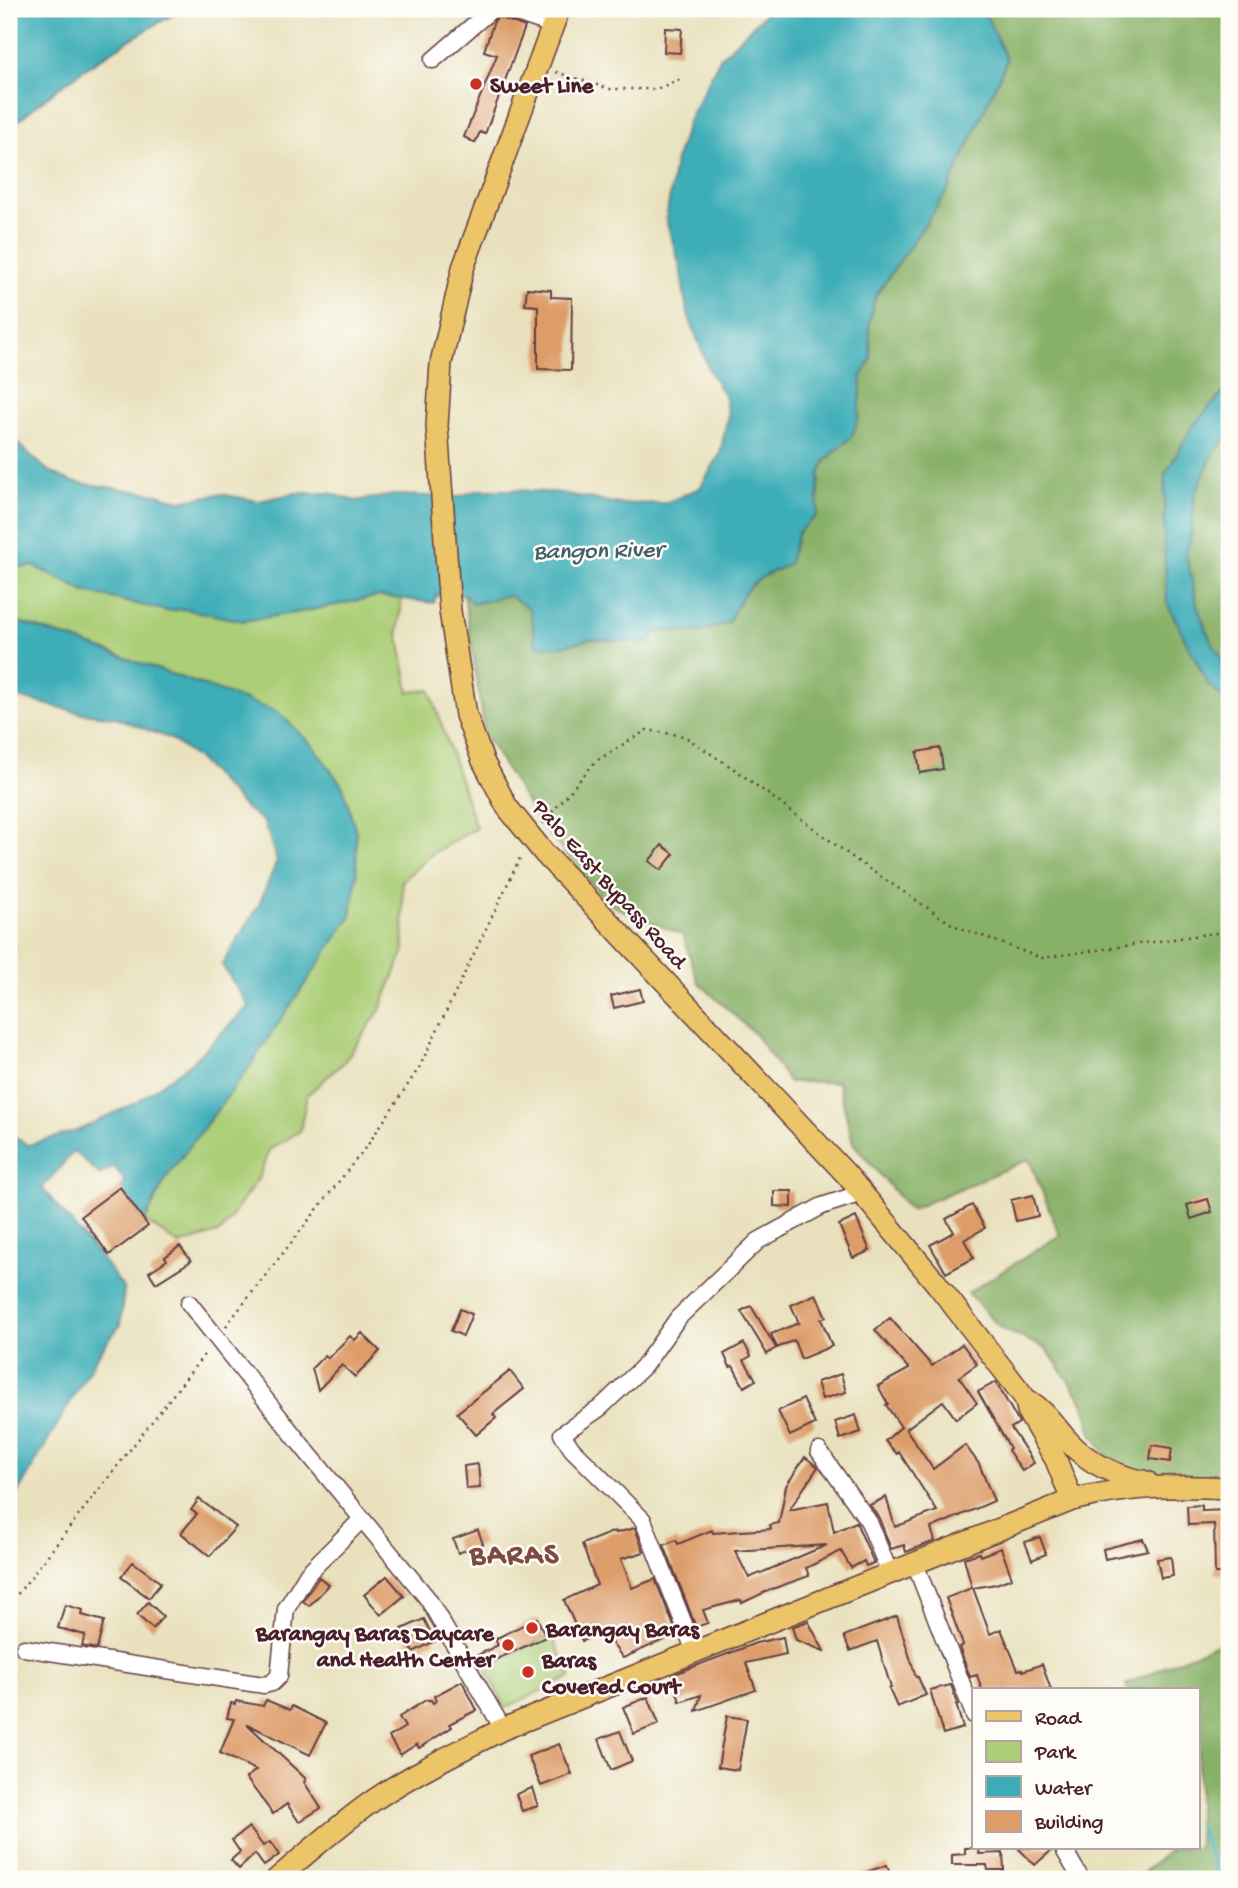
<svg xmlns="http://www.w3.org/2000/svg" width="1238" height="1888" viewBox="0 0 1238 1888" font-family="'Gochi Hand',sans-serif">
	<rect width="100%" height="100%" fill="#fdfcf7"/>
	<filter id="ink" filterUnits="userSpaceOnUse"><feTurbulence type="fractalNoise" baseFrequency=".0143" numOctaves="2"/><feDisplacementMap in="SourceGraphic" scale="14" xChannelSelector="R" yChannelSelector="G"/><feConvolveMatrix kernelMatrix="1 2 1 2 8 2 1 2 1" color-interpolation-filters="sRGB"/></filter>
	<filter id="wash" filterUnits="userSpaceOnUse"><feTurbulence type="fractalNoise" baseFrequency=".00686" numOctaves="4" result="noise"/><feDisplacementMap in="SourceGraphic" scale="28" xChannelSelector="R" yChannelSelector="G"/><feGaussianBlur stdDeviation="1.57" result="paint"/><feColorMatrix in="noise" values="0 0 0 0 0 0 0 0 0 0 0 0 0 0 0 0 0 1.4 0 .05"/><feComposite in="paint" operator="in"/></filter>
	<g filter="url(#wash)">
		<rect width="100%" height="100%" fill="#e9e1bd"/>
		<!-- green -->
		<path fill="#abce77" stroke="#7a7651" stroke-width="2" d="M34 566 83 591 167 611 184 609 243 621 307 611 379 596 402 598 398 632 409 692 430 690 476 828 433 853 402 881 404 951 380 1010 344 1062 307 1095 300 1131 269 1150 259 1177 221 1232 179 1245 145 1221 166 1178 245 1073 285 1011 356 832 343 787 313 746 278 712 75 640 9 619V568Z
			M551 1635 571 1677 505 1708 485 1666Z"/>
		<!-- forest -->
		<path fill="#88b168" stroke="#69684a" stroke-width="2" d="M983 9H1229V386L1192 427 1167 603 1208 684 1229 703V1482L1136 1474 1109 1460 1092 1433 1083 1402 1046 1348 1001 1329 968 1293 1060 1235 1029 1159 910 1210 853 1143 838 1082H789L754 1033 698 982 683 935 608 904 539 823 485 735 464 594 474 604 508 595 530 609 536 645 558 647 589 639H609L655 631 699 632 728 623C746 586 749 581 788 565L798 532 817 515 820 473 826 460 852 436 859 415 862 376 871 359 869 325 875 297 947 192 1007 60Z
			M1229 435V670L1210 639 1197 605 1186 554 1192 529 1195 494 1212 455Z
			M1219 1643 1229 1645V1879H1136L1172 1848H1198V1690H1128L1126 1684Z"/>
		<!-- water -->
		<path fill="#3cadb8" stroke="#436672" stroke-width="2" d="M9 9H184C122 42 61 81 9 129Z
			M770 9H983L1007 60 947 192 875 297 869 325 871 359 862 376 859 415 852 436 826 460 820 473 817 515 798 532 788 565C749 581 746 586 728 623L699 632 655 631 649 643 589 639 558 647 536 645 530 609 508 595 473 604 464 594 436 596 434 603 379 596 307 611 243 621 184 609 167 611 102 596 83 591 34 566 9 568V429L14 440 47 470 72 482 158 494 179 501 220 494 259 501 296 493H330L355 501 395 495 458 497 479 490H517L561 493 619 504 666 503 700 488 720 454 728 415 724 395 709 370 687 311 680 266 666 220 675 162 689 119 720 58Z
			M1229 386V435L1212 455 1195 494 1192 529 1186 555 1197 605 1210 639 1229 670V703L1208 684 1167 603 1164 541 1165 475 1192 427Z
			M9 619 75 640 278 712 313 746 343 787 356 832 357 875 351 916 245 1073 166 1178 145 1221 120 1188 126 1183 114 1166 100 1175 74 1151 42 1188 105 1263 124 1289 120 1325 97 1356 9 1508V1133L28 1145 77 1131 137 1102 191 1063 249 1006 222 965 259 905 277 861 264 822 244 807 199 760 171 739 115 717 81 713 21 698 9 699Z"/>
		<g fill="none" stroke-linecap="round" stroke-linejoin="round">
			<!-- stream -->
			<path stroke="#3cadb8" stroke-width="4.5" d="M1198 1824 1214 1865 1222 1879"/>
		</g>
		<g id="blocks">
			<!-- building -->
			<path fill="#dd9d6a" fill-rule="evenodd" d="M498 17 525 27 485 134 480 132 475 143 464 137 497 55 484 51 494 21Z
				M665 28 682 29 680 53 664 52Z
				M527 288 551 290V297L572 298 571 370 538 369V306L525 305Z
				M940 748 943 769 920 773 917 752Z
				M662 845 674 854 661 870 649 861Z
				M640 989 643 1001 614 1008 611 996Z
				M120 1187 148 1226 109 1255 81 1216Z
				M774 1191H792V1207L774 1206Z
				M1033 1195 1038 1216 1016 1221 1011 1200Z
				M1208 1199 1212 1212 1191 1219 1187 1205Z
				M972 1205 985 1228 964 1240 974 1258 946 1273 930 1245 954 1232 946 1219Z
				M856 1217 870 1251 853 1258 839 1225Z
				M180 1246 191 1261 156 1283 149 1272 167 1260 165 1257Z
				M816 1294 826 1317 821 1319 832 1346 801 1359 794 1340 777 1348 771 1334 799 1323 791 1305Z
				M751 1306 776 1348 767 1354 741 1311Z
				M460 1309 472 1314 463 1336 451 1331Z
				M890 1318 932 1366 962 1344 977 1364 959 1377 977 1403 956 1419 943 1401 906 1429 933 1469 965 1445 979 1464 994 1501 931 1528 935 1541 906 1552 904 1545 891 1549 879 1518 870 1505 886 1497 895 1527 937 1511 899 1452 897 1454 885 1441 901 1427 886 1405 888 1404 878 1386 909 1369 875 1330Z
				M362 1333 380 1351 355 1377 342 1365 318 1390 312 1368 325 1355 328 1358 350 1336 355 1340Z
				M744 1343 751 1356 744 1360 756 1380 744 1387 733 1366 730 1367 724 1354Z
				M510 1371 524 1389 493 1414 496 1418 476 1435 457 1413Z
				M841 1374 846 1392 822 1399 817 1382Z
				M996 1382 1019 1423 1011 1428 1034 1463 1022 1471 1008 1450 1010 1448 978 1392Z
				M803 1399 815 1424 790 1436 778 1411Z
				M856 1415 861 1432 840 1439 835 1422Z
				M1152 1445 1172 1448 1170 1462 1150 1459Z
				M805 1457 818 1467 789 1510 828 1502 834 1532 856 1522 874 1563 866 1566 864 1561 851 1568 841 1551 806 1568 809 1576 772 1589 742 1603 741 1600 703 1610 708 1623 696 1627 664 1545 676 1540 678 1544 712 1530 713 1533 771 1529 770 1525 779 1523 786 1486ZM827 1545 749 1578 735 1551Z
				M478 1464 480 1488 466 1489 464 1466Z
				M199 1499 236 1527 210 1556 181 1533 197 1514 191 1510Z
				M1202 1505V1511L1229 1510V1574H1215L1214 1524 1188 1525 1187 1506Z
				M635 1528 644 1552 621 1559 632 1588 655 1579 677 1634 623 1658 603 1632 582 1641 564 1600 597 1585 582 1544 615 1531 616 1533Z
				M478 1530 483 1544 458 1553 453 1539Z
				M1040 1537 1046 1554 1032 1560 1025 1542Z
				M1143 1539 1148 1550 1105 1559 1103 1549Z
				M1001 1548 1012 1578 996 1584 973 1588 990 1634 1001 1629 1018 1670 1022 1669 1023 1671 1042 1664 1051 1690H982L977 1675 970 1677 959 1647 963 1645 946 1598 972 1588 964 1558 979 1553 980 1556Z
				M1171 1557 1173 1576 1161 1578 1157 1559Z
				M133 1562 161 1583 149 1598 121 1577Z
				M387 1576 404 1596 381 1615 364 1595Z
				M319 1577 329 1585 309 1606 303 1601Z
				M148 1602 163 1616 153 1629 137 1615Z
				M65 1605 83 1610 82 1615 104 1621 97 1649 82 1646 85 1635 58 1628Z
				M897 1616 916 1677H918L926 1695 897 1707 889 1689 891 1688 877 1641 850 1651 844 1636Z
				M537 1618 546 1637 479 1667 474 1657 498 1645 495 1639Z
				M424 1619 435 1641 413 1652 402 1629Z
				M808 1621 824 1651 796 1640 792 1627Z
				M783 1637 786 1654 746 1663 756 1690 696 1711 701 1695 680 1702 672 1675 756 1643Z
				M462 1681 477 1710 449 1724 452 1727 419 1748 417 1744 400 1755 389 1737 405 1727 399 1717 426 1700H431L433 1703 436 1701 434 1696Z
				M951 1685 958 1704H956L963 1728 943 1734 930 1690Z
				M648 1697 659 1724 634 1734 623 1707Z
				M266 1700 290 1710 292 1706 326 1723 310 1755 247 1724 306 1779 304 1782 321 1808 299 1822 287 1804 273 1814 246 1778 256 1770 220 1753 234 1719 227 1718 231 1703 235 1704 236 1701 263 1706Z
				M727 1716 747 1719 738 1770 718 1767Z
				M620 1731 632 1761 611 1770 599 1739Z
				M559 1744 572 1774 541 1786 528 1756Z
				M532 1788 538 1806 522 1811 516 1794Z
				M249 1827 263 1846 270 1842 279 1855 264 1866 255 1854 239 1869 231 1860 240 1852 232 1840Z
				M965 1848H980L979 1854 1003 1853 1004 1870H988L987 1865H952V1855L965 1854Z
				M1018 1848H1053V1849L1035 1865Z
				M887 1865 892 1879H851V1877Z"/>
		</g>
	</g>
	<g filter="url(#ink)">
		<use href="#blocks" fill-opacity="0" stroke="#623c41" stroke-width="2"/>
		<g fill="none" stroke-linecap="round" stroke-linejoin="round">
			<defs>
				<path id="minor" d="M504 9 552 25
					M433 60 492 9
					M189 1303 303 1447 428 1599 503 1729
					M819 1451 869 1522 890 1574
					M915 1564 974 1715
					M24 1648 264 1685 272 1683 279 1676 286 1609 308 1573 362 1519
					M695 1652 643 1520 572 1449 562 1434 600 1408 644 1366 678 1318 758 1241 822 1206 862 1193
					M1063 1848 1081 1879"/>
				<path id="major" d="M559 9 463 268 441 363 437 426 450 611 466 715 483 761 507 807 544 853 847 1175 937 1284 1025 1398 1029 1414 1056 1460 1072 1500
					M1029 1401C1046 1411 1055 1427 1068 1441 1088 1463 1118 1477 1147 1482
					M277 1879C309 1851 340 1824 374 1800 415 1772 460 1751 503 1729L1072 1500C1130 1486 1171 1485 1229 1488"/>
			</defs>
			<!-- minor casing -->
			<use href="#minor" stroke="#623c41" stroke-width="19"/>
			<!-- major casing -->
			<use href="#major" stroke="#623c41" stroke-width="24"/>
			<!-- path -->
			<path stroke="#623c41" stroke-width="2.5" stroke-dasharray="2 5" stroke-linecap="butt" d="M556 72 610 89H656L684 78
				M543 823 596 761 647 730 684 736 737 771 856 860 953 925 1041 958 1215 933 1229 939
				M226 1326 369 1143 419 1068 522 854
				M9 1605 207 1351"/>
			<!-- minor -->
			<use href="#minor" stroke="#fff" stroke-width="16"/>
			<!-- major -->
			<use href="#major" stroke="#ecc569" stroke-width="21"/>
		</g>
	</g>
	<!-- markers -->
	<g fill="#c8321e" stroke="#fdfcf7" stroke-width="2.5">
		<circle cx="476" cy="84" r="7"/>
		<circle cx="532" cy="1628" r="7"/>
		<circle cx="508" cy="1645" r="7"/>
		<circle cx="528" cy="1672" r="7"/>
	</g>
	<g text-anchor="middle" stroke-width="5" stroke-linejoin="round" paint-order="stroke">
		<!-- poi labels -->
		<g font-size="23" font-weight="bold" fill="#4a1f2b" stroke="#fdfcf7" text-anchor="start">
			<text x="490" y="92">Sweet Line</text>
			<text x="546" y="1636">Barangay Baras</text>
			<text x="494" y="1640" text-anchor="end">Barangay Baras Daycare<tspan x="494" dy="26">and Health Center</tspan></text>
			<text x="542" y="1667">Baras<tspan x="542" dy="26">Covered Court</tspan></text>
		</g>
		<!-- street labels -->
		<g font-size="23" fill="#4a1f2b" stroke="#fdfcf7">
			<text transform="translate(611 883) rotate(48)" y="8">Palo East Bypass Road</text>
		</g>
		<!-- water labels -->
		<g font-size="24" font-style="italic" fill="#445f6a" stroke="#fdfcf7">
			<text transform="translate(598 549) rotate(-1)" y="8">Bangon River</text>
		</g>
		<!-- district labels -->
		<g font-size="30" font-weight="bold" letter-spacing="2" fill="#7d4b41" stroke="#fdfcf7">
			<text x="515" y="1563">BARAS</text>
		</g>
	</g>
	<!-- margin -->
	<rect width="1238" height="1888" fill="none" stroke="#fdfcf7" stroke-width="35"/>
	<!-- legend -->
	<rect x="972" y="1688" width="228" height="161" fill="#fdfcf7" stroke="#b5a4a5" stroke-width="2"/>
	<rect x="986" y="1711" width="35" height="10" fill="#ecc569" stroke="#b5a4a5" stroke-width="2"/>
	<text x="1035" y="1724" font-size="21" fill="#4a1f2b">Road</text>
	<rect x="986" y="1741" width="35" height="21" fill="#abce77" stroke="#b5a4a5" stroke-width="2"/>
	<text x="1035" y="1758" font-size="21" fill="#4a1f2b">Park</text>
	<rect x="986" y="1776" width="35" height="21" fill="#3cadb8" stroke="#b5a4a5" stroke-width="2"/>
	<text x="1035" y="1794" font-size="21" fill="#4a1f2b">Water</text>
	<rect x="986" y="1811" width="35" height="21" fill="#dd9d6a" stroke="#b5a4a5" stroke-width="2"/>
	<text x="1035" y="1828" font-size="21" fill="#4a1f2b">Building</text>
</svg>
